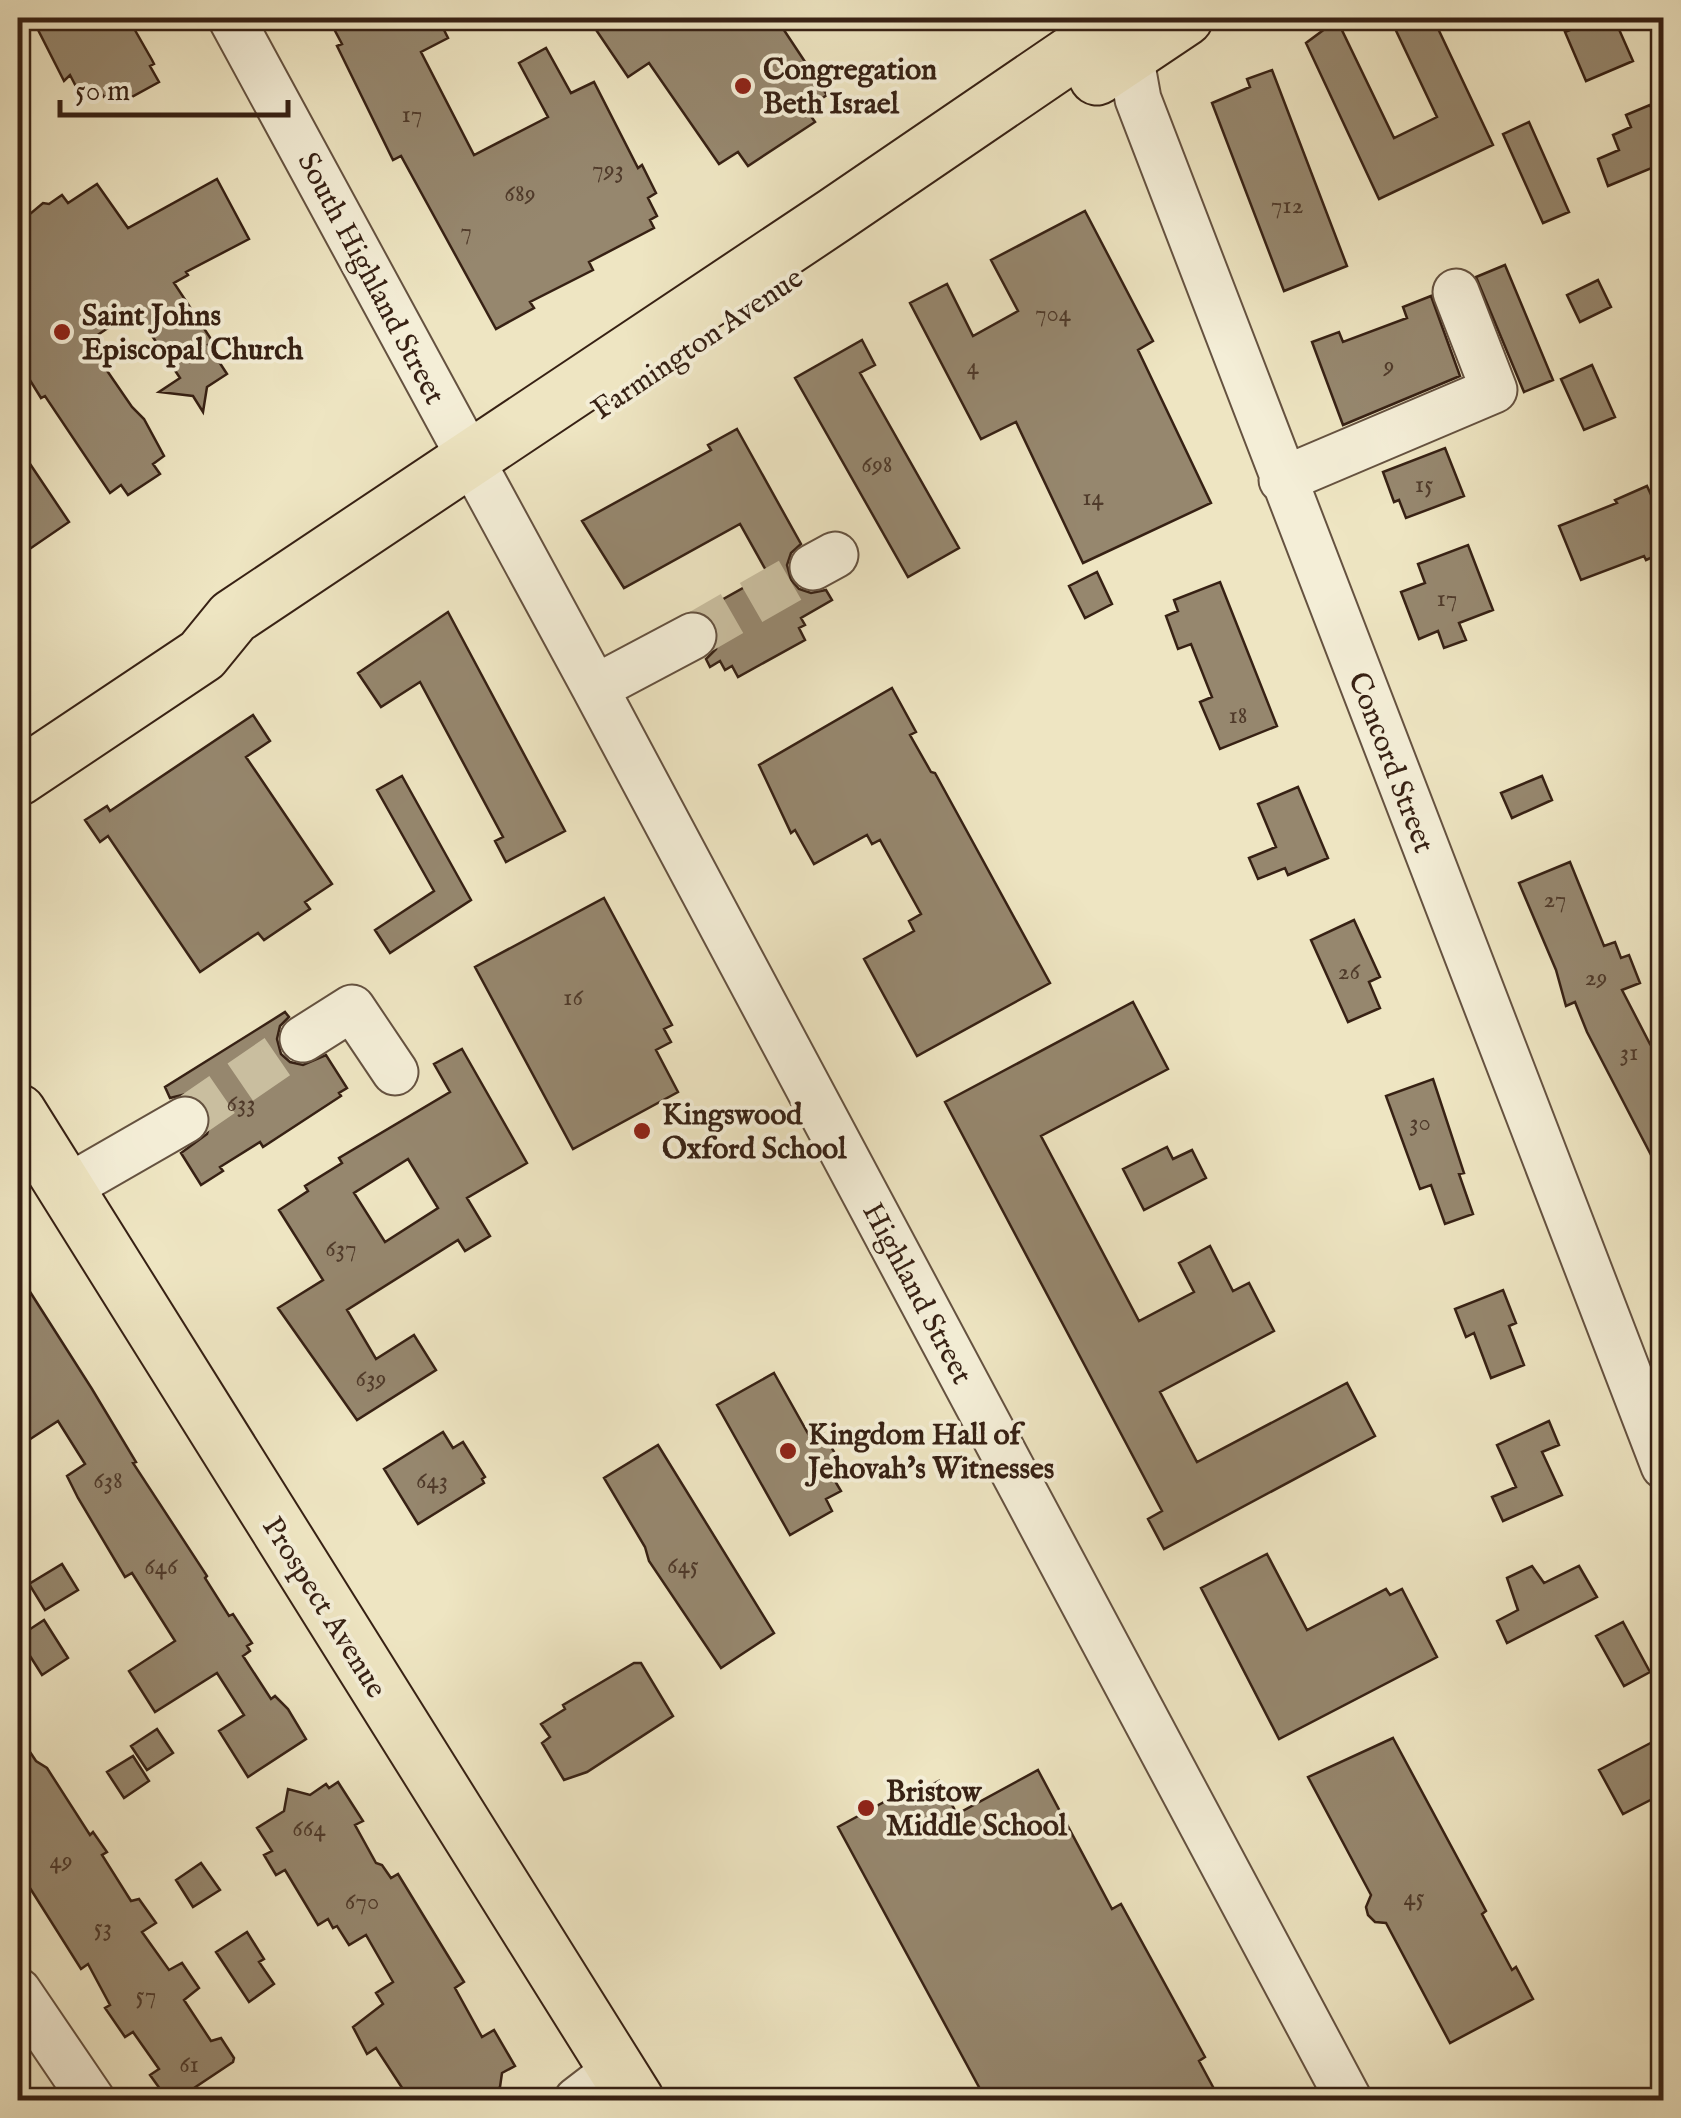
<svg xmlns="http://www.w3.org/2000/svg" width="1681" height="2118" viewBox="0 0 1681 2118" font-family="'IM FELL English',serif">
	<rect width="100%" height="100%" fill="#eee5c2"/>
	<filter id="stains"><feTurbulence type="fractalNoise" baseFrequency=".002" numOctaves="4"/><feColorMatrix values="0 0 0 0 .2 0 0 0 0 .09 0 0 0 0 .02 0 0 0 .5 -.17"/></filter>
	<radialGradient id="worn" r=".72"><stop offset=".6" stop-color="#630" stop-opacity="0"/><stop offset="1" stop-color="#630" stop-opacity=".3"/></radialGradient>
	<!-- building -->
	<path fill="#96876e" stroke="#372114" stroke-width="2.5" fill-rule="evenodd" d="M32 18H128L152 60 154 64 150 66 159 82 128 99 122 88 104 97 98 88 81 96 70 75 64 81Z
		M351 18H438L448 38 421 52 474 155 548 117 519 63 546 48 571 93 594 82 638 168 642 165 656 193 648 198 657 216 650 220 654 228 589 262 593 270 530 302 534 308 496 329 401 156 393 160 337 46 342 44 333 27Z
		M588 18H776L827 95 806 109 815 122 748 166 738 152 719 164 649 63 628 77Z
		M1390 18H1433L1493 145 1379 199 1306 43 1337 20 1394 138 1437 117Z
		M1579 18H1614L1633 61 1586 81 1565 32 1582 25Z
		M1272 70 1347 266 1284 291 1212 103 1250 87 1247 79Z
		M1650 105 1664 137V163L1608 186 1598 159 1619 150 1613 135 1631 127 1626 115Z
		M1529 122 1569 212 1543 223 1503 134Z
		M217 179 249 239 186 272 188 275 174 283 213 342 208 345 227 374 207 387 203 412 193 396 159 392 180 378 135 310 90 340 102 357 99 359 132 407 144 419 164 456 153 464 160 474 128 495 121 485 110 493 45 396 41 398 18 361V349L29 341 18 324V224L43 203 49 204 62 195 68 203 97 184 128 228Z
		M1085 211 1153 341 1138 350 1211 503 1083 563 1016 422 981 439 910 303 947 284 973 336 1018 311 991 260Z
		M1505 265 1553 380 1524 392 1476 277Z
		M1598 280 1611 307 1580 322 1567 295Z
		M1431 296 1460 376 1343 425 1312 342 1339 332 1343 342 1407 318 1403 307Z
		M862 340 875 365 860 373 959 548 908 577 795 378Z
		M1592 365 1615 417 1584 430 1561 379Z
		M737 429 801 544 791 553 787 565 791 580 799 589 811 593 826 590 832 600 801 618 805 625 799 628 805 640 738 677 732 666 725 670 720 661 710 667 706 659 716 649 719 636 716 623 700 612 768 574 740 524 624 588 582 521 711 450 708 445Z
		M18 446 69 522 18 557Z
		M1445 448 1464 496 1406 518 1399 500 1394 502 1383 472Z
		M1647 486 1664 523V552L1646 560 1644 556 1581 580 1559 526 1617 503 1615 500Z
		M1468 545 1493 610 1459 623 1466 640 1444 648 1438 631 1419 639 1401 592 1425 583 1418 564Z
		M1097 572 1112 604 1085 618 1069 586Z
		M1220 582 1277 726 1220 749 1200 702 1212 697 1191 644 1178 649 1166 616 1178 611 1174 600Z
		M448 612 565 831 506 862 495 841 503 837 420 682 381 707 358 673Z
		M892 688 916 732 910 735 931 772 935 773 1050 983 917 1056 864 959 914 931 909 921 921 914 880 840 872 844 867 835 814 864 795 830 791 833 759 765Z
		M253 715 270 741 246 757 332 884 305 902 310 909 264 940 258 933 200 972 108 836 100 842 85 820 107 806 110 811Z
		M402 776 471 900 390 953 375 930 434 891 377 790Z
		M1542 776 1552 800 1512 818 1501 793Z
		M1298 787 1328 858 1288 875 1285 868 1258 879 1249 858 1276 847 1258 804Z
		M1570 862 1604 946 1615 942 1621 958 1629 955 1640 983 1622 990 1650 1044 1664 1037V1180L1587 1032 1575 1002 1566 1006 1556 970 1519 883Z
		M604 898 672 1025 664 1029 671 1042 656 1050 678 1092 573 1149 475 967Z
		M1354 920 1380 977 1369 982 1380 1008 1348 1022 1311 940Z
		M1133 1002 1168 1069 1041 1136 1139 1321 1194 1292 1179 1263 1210 1246 1233 1291 1249 1283 1274 1331 1160 1392 1197 1462 1347 1383 1375 1436 1164 1549 1148 1519 1162 1511 945 1102Z
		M285 1012 289 1017 280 1026 277 1039 281 1054 290 1062 303 1065 326 1055 347 1088 339 1093 341 1096 263 1147 260 1142 220 1167 223 1171 201 1185 181 1153 207 1134 211 1121 208 1108 199 1098 186 1094 170 1098 165 1087Z
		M462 1049 527 1163 467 1198 490 1236 465 1251 458 1240 347 1310 376 1359 414 1335 436 1370 357 1420 278 1308 323 1280 279 1210 308 1191 305 1186 342 1163 339 1158 450 1092 434 1064ZM408 1159 438 1208 385 1242 354 1193Z
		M1433 1079 1464 1173 1459 1174 1473 1214 1445 1224 1431 1185 1420 1189 1386 1096Z
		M1167 1147 1173 1159 1192 1150 1206 1178 1144 1210 1123 1169Z
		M18 1273 92 1389 136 1462 133 1463 207 1576 205 1578 229 1616 233 1614 252 1643 247 1646 250 1651 243 1656 271 1699 275 1696 288 1709 306 1739 248 1777 219 1731 244 1715 217 1673 155 1712 129 1671 175 1641 132 1573 125 1577 78 1498 67 1476 85 1464 58 1421 18 1447Z
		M1503 1290 1516 1323 1509 1326 1524 1365 1491 1378 1474 1333 1466 1337 1455 1309Z
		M774 1373 810 1437 822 1431 841 1464 829 1471 841 1491 826 1499 832 1511 790 1535 717 1405Z
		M1549 1421 1559 1445 1542 1452 1562 1495 1503 1521 1492 1497 1516 1487 1497 1445Z
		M443 1432 453 1448 463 1442 485 1477 482 1479 484 1483 418 1524 384 1469Z
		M658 1445 774 1633 721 1668 649 1561 645 1547 604 1478Z
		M1267 1554 1307 1630 1386 1589 1390 1595 1402 1589 1437 1657 1279 1739 1201 1588Z
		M62 1564 78 1590 45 1610 29 1584Z
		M1532 1566 1544 1583 1579 1566 1597 1597 1507 1643 1497 1621 1518 1610 1507 1578Z
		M44 1620 68 1658 42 1675 18 1637Z
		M1623 1622 1650 1672 1624 1686 1596 1636Z
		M634 1663H641L673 1716 587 1772 564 1780 542 1743 550 1737 541 1724 565 1709 563 1705Z
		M157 1729 173 1753 147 1770 131 1746Z
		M18 1734 36 1761 47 1768 90 1835 93 1832 107 1852 102 1855 131 1901 139 1899 156 1923 142 1932 169 1970 182 1963 199 1988 184 2000 211 2041 221 2038 234 2058 233 2062 176 2100H168L150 2075 159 2069 133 2032 125 2037 105 2008 110 2005 88 1964 81 1969 23 1877 29 1873 18 1856Z
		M1664 1736V1793L1623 1814 1599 1770Z
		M1393 1738 1486 1911 1482 1914 1512 1970 1516 1967 1533 1999 1450 2043 1386 1923 1375 1922 1368 1915 1366 1907 1371 1895 1308 1777Z
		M133 1756 149 1781 124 1798 107 1772Z
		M1038 1770 1112 1909 1121 1904 1205 2057 1199 2061 1220 2100H986L838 1827 897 1795 900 1802 939 1781 957 1814Z
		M338 1782 363 1821 355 1825 376 1863 382 1865 391 1878 398 1874 464 1982 455 1988 482 2037 494 2030 515 2066 502 2073 500 2087 478 2100H410L376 2048 367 2054 353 2027 383 2004 376 1993 393 1982 366 1935 349 1945 337 1926 333 1928 328 1919 318 1925 285 1870 276 1875 264 1855 272 1851 257 1828 284 1811 288 1789 310 1795 326 1784 329 1788Z
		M201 1863 220 1890 193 1907 176 1880Z
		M247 1932 264 1959 259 1962 274 1984 249 2002 216 1952Z"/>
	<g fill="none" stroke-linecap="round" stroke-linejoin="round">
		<!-- minor-tunnel -->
		<path stroke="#c9be9f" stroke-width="45" stroke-dasharray="45 22" stroke-linecap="butt" d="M693 636 813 567
			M185 1120 303 1039"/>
		<defs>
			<path id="minor" d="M231 18 595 688 1349 2100
				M1125 27 1138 99 1664 1466
				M1282 480 1494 390 1456 292
				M813 567 835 555
				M595 688 693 636
				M303 1039 352 1008 395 1072
				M65 1189 185 1120
				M18 1991 92 2100
				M577 2100 616 2070"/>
			<path id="major" d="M1097 77 1185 18
				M18 778 202 655 233 617 835 215 1124 18
				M18 1112 636 2100"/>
		</defs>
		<!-- minor casing -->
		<use href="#minor" stroke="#655240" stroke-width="49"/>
		<!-- major casing -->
		<use href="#major" stroke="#372114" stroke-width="59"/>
		<!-- minor -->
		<use href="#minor" stroke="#f4eed7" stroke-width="45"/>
		<!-- major -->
		<use href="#major" stroke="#eee5c2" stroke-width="55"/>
	</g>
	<!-- markers -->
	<g fill="#8f2418" stroke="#f4eed7" stroke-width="4">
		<circle cx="743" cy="86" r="10"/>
		<circle cx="62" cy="332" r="10"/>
		<circle cx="642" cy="1131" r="10"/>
		<circle cx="788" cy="1451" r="10"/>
		<circle cx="866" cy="1808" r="10"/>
	</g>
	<g text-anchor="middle" stroke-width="8" stroke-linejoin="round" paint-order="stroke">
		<!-- number labels -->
		<g font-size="25" fill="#4f3a2a">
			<text x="412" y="122">17</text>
			<text x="608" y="177">793</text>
			<text x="520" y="201">689</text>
			<text x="1287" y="213">712</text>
			<text x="466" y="239">7</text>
			<text x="1053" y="321">704</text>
			<text x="1389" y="373">9</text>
			<text x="973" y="374">4</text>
			<text x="877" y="472">698</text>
			<text x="1424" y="492">15</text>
			<text x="1093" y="505">14</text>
			<text x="1447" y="606">17</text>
			<text x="1238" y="723">18</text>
			<text x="1555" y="907">27</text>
			<text x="1349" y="979">26</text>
			<text x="1596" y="985">29</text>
			<text x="573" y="1005">16</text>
			<text x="1629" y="1060">31</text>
			<text x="241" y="1111">633</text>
			<text x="1420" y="1130">30</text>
			<text x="341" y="1256">637</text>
			<text x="371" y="1386">639</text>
			<text x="108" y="1488">638</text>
			<text x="432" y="1488">643</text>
			<text x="683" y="1573">645</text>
			<text x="161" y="1574">646</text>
			<text x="309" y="1836">664</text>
			<text x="61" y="1868">49</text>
			<text x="1414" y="1905">45</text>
			<text x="362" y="1909">670</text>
			<text x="103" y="1935">53</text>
			<text x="146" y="2003">57</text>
			<text x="189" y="2072">61</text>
		</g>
		<!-- poi labels -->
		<g font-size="30" font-weight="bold" fill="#372114" stroke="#f4eed7" text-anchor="start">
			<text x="763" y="79">Congregation<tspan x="763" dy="34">Beth Israel</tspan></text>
			<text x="82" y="325">Saint Johns<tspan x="82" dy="34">Episcopal Church</tspan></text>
			<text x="662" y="1124">Kingswood<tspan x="662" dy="34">Oxford School</tspan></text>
			<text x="808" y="1444">Kingdom Hall of<tspan x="808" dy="34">Jehovah's Witnesses</tspan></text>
			<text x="886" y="1801">Bristow<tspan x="886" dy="34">Middle School</tspan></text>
		</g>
		<!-- street labels -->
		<g font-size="30" fill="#372114" stroke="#f4eed7">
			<text transform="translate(372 278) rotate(62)" y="10">South Highland Street</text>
			<text transform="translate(697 343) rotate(-34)" y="10">Farmington Avenue</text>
			<text transform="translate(1392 762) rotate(69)" y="10">Concord Street</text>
			<text transform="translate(918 1293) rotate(62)" y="10">Highland Street</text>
			<text transform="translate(325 1607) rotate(58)" y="10">Prospect Avenue</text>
		</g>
	</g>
	<!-- margin -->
	<rect width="1681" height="2118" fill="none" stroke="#eee5c2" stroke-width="60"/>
	<rect x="20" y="20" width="1641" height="2078" fill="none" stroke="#372114" stroke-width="5"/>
	<rect x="30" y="30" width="1621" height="2058" fill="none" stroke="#372114" stroke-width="2.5"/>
	<!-- scale -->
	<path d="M60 100v15h228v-15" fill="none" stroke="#372114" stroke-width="5"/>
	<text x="75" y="100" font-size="30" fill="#372114" stroke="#f4eed7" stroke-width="8" paint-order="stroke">50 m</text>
	<rect width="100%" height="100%" filter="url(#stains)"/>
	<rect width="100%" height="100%" fill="url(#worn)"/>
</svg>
